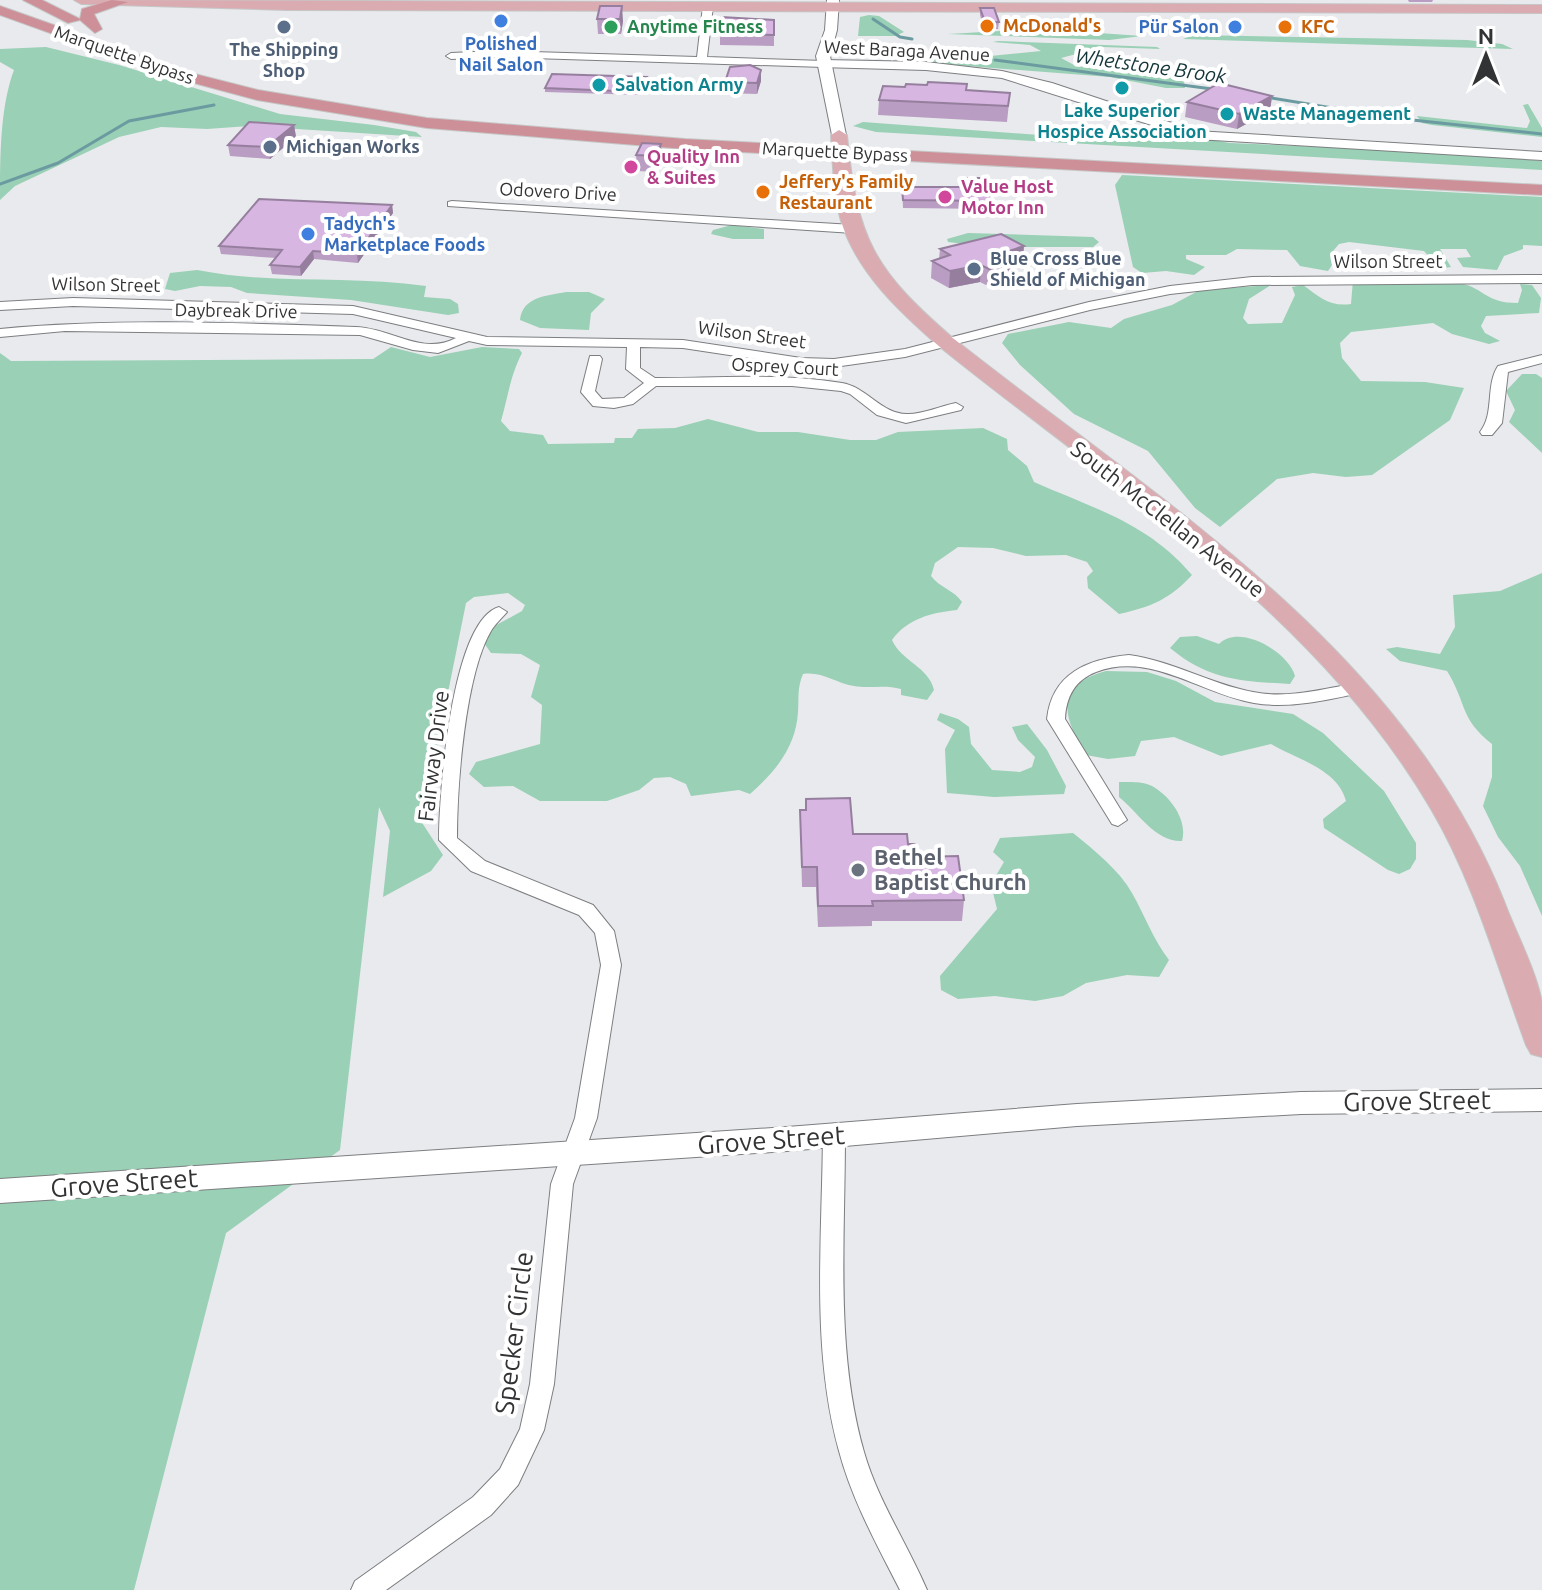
<svg xmlns="http://www.w3.org/2000/svg" width="1542" height="1590" viewBox="0 0 1542 1590" font-family="Ubuntu,sans-serif">
	<rect width="100%" height="100%" fill="#e8eaed"/>
	<!-- green -->
	<path fill="#9ad0b5" d="M869 15 879 16 904 32 895 36H858L860 17Z
		M1035 29 1043 35 1066 36 1069 31 1142 36 1109 40 948 34Z
		M1194 35 1467 40 1502 44 1513 49 1183 39Z
		M998 41 1157 47 1160 49 1103 47 1061 58 1076 66 1175 78 1184 82 1185 88H1166L1110 77 941 64 910 56 934 52 970 58 1041 51 1030 45 993 42Z
		M46 47 119 65 280 114 374 125 416 132 422 137 249 126 207 129 161 127 119 137 15 186 0 200C0 158 0 107 14 70L0 62V49Z
		M1528 104 1542 128V137L1432 125 1422 123 1417 116 1527 128 1530 121 1523 105Z
		M863 122 1120 141 1195 137 1230 143 1462 153 1542 161V170L876 132 853 126Z
		M1122 175 1542 197V246L1523 245V249L1504 256 1497 270 1463 267 1457 258 1471 257 1466 249H1440L1451 267 1431 270 1424 265 1433 261 1424 251 1349 242 1339 244 1333 251 1336 259 1328 271 1300 266 1287 250 1237 249 1226 255H1186V259L1205 267 1194 275 1166 271 1142 273 1133 267 1115 185Z
		M732 225 764 229V239H733L711 234 713 230Z
		M968 233 1093 237 1099 242 1093 247H990L948 242 947 239Z
		M197 270C273 285 350 275 426 286L424 297 450 299 458 304 459 313 448 315 351 300 247 293 231 287 200 286 175 291 165 289 170 273Z
		M1353 280C1387 281 1427 275 1460 283 1486 289 1485 303 1518 303L1522 290 1520 284 1532 285 1541 298 1539 313 1486 316 1481 326 1485 333 1500 341 1489 344 1452 334 1433 323 1351 332 1340 343 1342 358 1361 381 1425 382 1464 388 1450 420 1372 475 1346 477 1313 473 1277 479 1220 527 1195 508 1148 451 1074 414 1020 365 1002 343 1008 334 1069 322 1111 328 1124 319 1172 305 1200 290 1271 285 1249 299 1243 318 1248 324 1282 323 1295 295 1292 287 1303 285C1319 297 1330 307 1351 304Z
		M566 292H589L605 299 591 313 589 330 540 328 520 320C523 296 547 296 566 292Z
		M391 347 430 357 482 347 519 349 522 353C510 376 508 397 501 421L510 431 543 435 548 444 614 443 615 438H632L638 429 675 428 708 419 758 432H798L850 440H876L898 432 983 428 1007 439 1008 450 1027 466 1034 482C1095 509 1148 523 1192 575 1170 599 1151 607 1119 614L1088 588 1087 577 1093 571 1087 562 1066 555 1026 556 993 548 958 547 935 563 931 576C940 588 954 590 962 602L957 610C931 613 908 618 892 640 901 661 929 667 934 690L927 700 901 695V689C884 684 870 689 854 686 835 683 822 671 803 674 797 688 799 698 798 712 796 747 775 772 750 794L739 790 691 796 686 784 670 777 654 778 639 790 607 801H540L513 786 484 787 469 774 476 762 540 744 542 705 531 697 540 665 521 654 491 653 484 643 489 629 522 611 525 605 508 593 474 597 466 603 431 777 417 815 443 855 431 871 383 897 390 831 379 807 340 1150 226 1233 134 1590H0V353L11 361 373 359Z
		M1522 374H1536L1542 378V453L1509 422 1515 410 1506 391Z
		M1542 573V916L1520 866 1498 837 1483 806 1492 777V744C1459 718 1467 703 1447 671L1400 661 1386 649 1397 647 1440 654 1455 627 1453 595 1500 591Z
		M1197 636 1219 644C1239 623 1289 652 1295 676L1290 684C1241 681 1210 681 1170 648L1180 637Z
		M1106 671 1147 672 1176 681 1215 702 1293 714 1323 733 1384 791 1416 843V859L1410 869 1399 874 1388 870 1324 828 1323 819 1346 801C1338 769 1296 759 1271 744L1221 756 1174 737 1141 741 1135 756 1108 759 1086 755C1063 718 1053 685 1106 671Z
		M940 713 958 719 969 727 971 744 992 770 1020 772 1032 767 1035 757 1018 740 1012 727 1027 724 1047 750 1066 786 1064 794 994 797 947 793 945 749 955 730 937 720Z
		M1119 782C1129 782 1143 781 1152 786 1170 796 1188 820 1182 841 1155 842 1138 812 1119 797Z
		M1073 833C1094 850 1119 870 1132 893 1145 916 1153 939 1169 960L1159 977 1127 975 1086 983 1063 996 1035 1001 995 996 958 999 941 990 940 976 997 909 991 884 1004 862 993 852 1000 838Z"/>
	<g fill="none" stroke-linecap="round" stroke-linejoin="round">
		<!-- stream -->
		<path stroke="#6b9ba1" stroke-width="3" d="M873 19 900 37 912 39
			M995 60 1212 89
			M1266 97 1394 118 1542 134
			M0 184 58 163 129 121 214 105"/>
		<defs>
			<path id="minor" d="M708 3 713 6 707 57 824 61 829 64 824 67 497 57 451 59 446 56 451 53 497 51 697 57 703 6Z
				M452 201 853 225 859 229 853 233 448 206V202Z
				M1542 275V283L1252 285 1170 294 1090 310 905 357 834 367 801 366 683 348 640 347V368L655 378C717 378 780 373 842 383 867 387 882 415 908 414 923 414 941 406 956 403L963 407 961 410 906 423 877 415 850 394 841 391 792 386H656L633 404 614 408 593 406 581 392 590 356H600L602 359 595 391 602 399 624 398 644 383 626 369 627 347 487 345 469 341 438 353 413 350 360 335 65 331 0 337V329C117 318 238 323 356 327 391 328 422 356 456 338L353 314 73 306 0 310V302L73 298 353 306 487 337 683 340 801 358 834 359 905 349 1089 302 1170 286 1252 277Z
				M1542 355V363L1508 372 1502 423 1492 435H1482L1480 432C1495 413 1485 386 1498 366Z
				M499 607 507 612C502 618 495 624 491 631 465 675 457 786 457 838L485 861 593 905 614 931 621 965 597 1118 573 1184 554 1384 544 1430 518 1485 491 1515 386 1590H351L355 1581 473 1497 500 1469 520 1429 530 1384 551 1184 575 1118 601 965 595 933 579 915 471 871 439 840C439 796 451 621 499 607Z
				M1129 655C1173 661 1210 684 1253 692 1287 699 1323 689 1357 683L1365 688 1363 692C1329 700 1289 709 1254 703 1201 694 1151 651 1096 672 1075 680 1066 697 1065 719L1127 820 1118 826 1112 824 1047 719C1052 673 1088 659 1129 655Z
				M834 1127 842 1130 845 1136C845 1240 835 1351 864 1452 878 1501 907 1543 927 1590H900C877 1545 852 1500 839 1451 811 1350 822 1240 823 1136L826 1130Z"/>
			<path id="tertiary" d="M824 60 926 62 1002 71 1052 83 1196 131 1542 152V160L1196 139 1002 78 926 70 820 67 818 64Z"/>
			<path id="secondary" d="M827 0H839L837 30 830 56 846 135 839 139 832 135 816 56 825 30Z
				M1542 1089V1111L1301 1114 1077 1126 787 1151 0 1203V1179L787 1127 1077 1104 1301 1092Z"/>
			<path id="primary" d="M74 0 1542 5V13L287 10 81 4Z
				M839 130 847 135C857 240 874 270 954 339 1160 502 1402 647 1504 901 1515 931 1537 972 1542 1003 1542 1020 1542 1040 1542 1057L1531 1054 1526 1045C1497 966 1474 882 1431 809 1316 612 1113 487 940 347 901 313 857 273 841 221 833 194 833 164 831 135Z"/>
			<path id="trunk" d="M23 0H42L80 19 82 9 112 0 128 2 94 14 102 29 95 33 80 20 68 23Z
				M0 6 187 72 258 90 427 118 685 139 1542 185V195L685 149 427 128 257 100 175 78 0 15Z"/>
		</defs>
		<!-- minor casing -->
		<use href="#minor" stroke="#7c7e80" stroke-width="2"/>
		<!-- tertiary casing -->
		<use href="#tertiary" stroke="#7c7e80" stroke-width="2"/>
		<!-- secondary casing -->
		<use href="#secondary" stroke="#7c7e80" stroke-width="2"/>
		<!-- primary casing -->
		<use href="#primary" stroke="#c6c6c6" stroke-width="2"/>
		<!-- trunk casing -->
		<use href="#trunk" stroke="#c6c6c6" stroke-width="2"/>
		<!-- minor -->
		<use href="#minor" fill="#fff" fill-rule="evenodd"/>
		<!-- tertiary -->
		<use href="#tertiary" fill="#fff" fill-rule="evenodd"/>
		<!-- secondary -->
		<use href="#secondary" fill="#fff" fill-rule="evenodd"/>
		<!-- primary -->
		<use href="#primary" fill="#daacb2" fill-rule="evenodd"/>
		<!-- trunk -->
		<use href="#trunk" fill="#ce9098" fill-rule="evenodd"/>
	</g>
	<!-- wall -->
	<path fill="#b99dc2" d="M1408 0H1433L1432 2H1409Z
		M600 6 623 21 621 34H598L597 19Z
		M980 8 999 22 998 29H984L980 15Z
		M774 20V46L720 45V34Z
		M761 70V81L757 94 726 93 725 82Z
		M647 77V80L641 95 545 92V88Z
		M967 84V90L1010 93 1007 122 878 115 879 100 905 87Z
		M1272 96 1270 111 1237 129 1185 117 1187 102Z
		M294 125 296 137 270 159 230 156 228 145Z
		M642 143 662 160 657 172 637 171 636 155Z
		M960 178 990 201V209L903 208 902 187H959Z
		M392 205 393 213 358 263 314 259 301 276 272 274 270 265 276 258 221 254 219 246Z
		M940 249 1023 263 1012 266 1011 280 990 287 980 282 949 288 931 278 932 261 939 259Z
		M800 810 853 834 908 844 916 857 964 900 962 921H872V926L818 927 816 887H802Z"/>
	<!-- shaded-wall -->
	<path fill="#967f9e" d="M622 6 623 21 621 34 620 19Z
		M761 70V81L757 94V83Z
		M1272 96 1270 111 1237 129 1239 114Z
		M294 125 296 137 270 159 267 147Z
		M661 144 662 160 657 172 656 156Z
		M392 205 393 213 358 263 357 254Z
		M1024 246 1023 263 1012 266 1011 280 990 287 991 270 997 255Z
		M313 251 314 259 301 276 300 267Z
		M981 265 980 282 949 288 950 271Z"/>
	<!-- building -->
	<path fill="#d7b6e1" stroke="#967f9e" stroke-width="2" d="M600 6H622L620 19H597Z
		M980 8H994L999 22H985Z
		M721 17 774 20V35L720 34Z
		M750 65 761 70 757 83 725 82 730 67Z
		M552 74 647 77 641 92 545 88Z
		M928 82 967 84 966 90 1010 93 1008 106 879 100 883 86 905 87 906 84 927 85Z
		M1219 83 1272 96 1239 114 1187 102Z
		M249 122 294 125 267 147 228 145Z
		M642 143 661 144 656 156 636 155Z
		M960 178H987L990 201 903 200 902 187H961Z
		M259 199 392 205 357 254 313 251 300 267 270 265 282 250 219 246Z
		M1001 234 1024 246 997 255 1012 263 991 270 981 265 950 271 932 261 950 255 940 249Z
		M850 798 853 834H907L908 844H915L916 857 958 856 964 900 872 901 873 906H818L817 867H802L800 810H806V799Z"/>
	<!-- markers -->
	<g fill="#3f7fe0" stroke="#fff" stroke-width="3">
		<circle cx="501" cy="21" r="8"/>
		<circle cx="1235" cy="27" r="8"/>
		<circle cx="308" cy="234" r="8"/>
	</g>
	<g fill="#e8710a" stroke="#fff" stroke-width="3">
		<circle cx="987" cy="26" r="8"/>
		<circle cx="1285" cy="27" r="8"/>
		<circle cx="763" cy="192" r="8"/>
	</g>
	<g fill="#5c6f8a" stroke="#fff" stroke-width="3">
		<circle cx="284" cy="27" r="8"/>
		<circle cx="270" cy="147" r="8"/>
		<circle cx="974" cy="269" r="8"/>
	</g>
	<circle fill="#2e9e5b" stroke="#fff" stroke-width="3" cx="611" cy="27" r="8"/>
	<g fill="#0f9aa8" stroke="#fff" stroke-width="3">
		<circle cx="599" cy="85" r="8"/>
		<circle cx="1122" cy="88" r="8"/>
		<circle cx="1227" cy="114" r="8"/>
	</g>
	<g fill="#d1479c" stroke="#fff" stroke-width="3">
		<circle cx="631" cy="167" r="8"/>
		<circle cx="945" cy="197" r="8"/>
	</g>
	<circle fill="#6b7280" stroke="#fff" stroke-width="3" cx="858" cy="870" r="8"/>
	<g text-anchor="middle" stroke-width="8" stroke-linejoin="round" paint-order="stroke">
		<!-- far-food labels -->
		<g font-size="18" font-weight="bold" fill="#c56008" stroke="#fff" text-anchor="start">
			<text x="1003" y="32">McDonald's</text>
			<text x="1301" y="33">KFC</text>
			<text x="779" y="188">Jeffery's Family<tspan x="779" dy="21">Restaurant</tspan></text>
		</g>
		<!-- far-leisure labels -->
		<g font-size="18" font-weight="bold" fill="#27864d" stroke="#fff" text-anchor="start">
			<text x="627" y="33">Anytime Fitness</text>
		</g>
		<!-- far-shop labels -->
		<g font-size="18" font-weight="bold" fill="#366cbe" stroke="#fff" text-anchor="end">
			<text x="1219" y="33">Pür Salon</text>
			<text x="501" y="50" text-anchor="middle">Polished<tspan x="501" dy="21">Nail Salon</tspan></text>
			<text x="324" y="230" text-anchor="start">Tadych's<tspan x="324" dy="21">Marketplace Foods</tspan></text>
		</g>
		<!-- far-service labels -->
		<g font-size="18" font-weight="bold" fill="#4e5e75" stroke="#fff" text-anchor="start">
			<text x="284" y="56" text-anchor="middle">The Shipping<tspan x="284" dy="21">Shop</tspan></text>
			<text x="286" y="153">Michigan Works</text>
			<text x="990" y="265">Blue Cross Blue<tspan x="990" dy="21">Shield of Michigan</tspan></text>
		</g>
		<!-- far-street labels -->
		<g font-size="18" fill="#323334" stroke="#fff">
			<text transform="translate(907 51) rotate(3)" y="6">West Baraga Avenue</text>
			<text transform="translate(124 55) rotate(19)" y="6">Marquette Bypass</text>
			<text transform="translate(835 152) rotate(3)" y="6">Marquette Bypass</text>
			<text transform="translate(558 192) rotate(3)" y="6">Odovero Drive</text>
			<text x="1388" y="268">Wilson Street</text>
			<text transform="translate(106 285) rotate(1)" y="6">Wilson Street</text>
			<text transform="translate(236 311) rotate(1)" y="6">Daybreak Drive</text>
			<text transform="translate(752 335) rotate(8)" y="6">Wilson Street</text>
			<text transform="translate(785 367) rotate(3)" y="6">Osprey Court</text>
		</g>
		<!-- far-culture labels -->
		<g font-size="18" font-weight="bold" fill="#0d838f" stroke="#fff" text-anchor="start">
			<text x="615" y="91">Salvation Army</text>
			<text x="1122" y="117" text-anchor="middle">Lake Superior<tspan x="1122" dy="21">Hospice Association</tspan></text>
			<text x="1243" y="120">Waste Management</text>
		</g>
		<!-- far-hotel labels -->
		<g font-size="18" font-weight="bold" fill="#b23c85" stroke="#fff" text-anchor="start">
			<text x="647" y="163">Quality Inn<tspan x="647" dy="21">&amp; Suites</tspan></text>
			<text x="961" y="193">Value Host<tspan x="961" dy="21">Motor Inn</tspan></text>
		</g>
		<!-- far-water labels -->
		<g font-size="20" font-style="italic" fill="#123438" stroke="#fff">
			<text transform="translate(1151 66) rotate(8)" y="7">Whetstone Brook</text>
		</g>
		<!-- street labels -->
		<g font-size="22" fill="#323334" stroke="#fff">
			<text transform="translate(1168 519) rotate(38)" y="8">South McClellan Avenue</text>
			<text transform="translate(433 756) rotate(-83)" y="8">Fairway Drive</text>
		</g>
		<!-- worship labels -->
		<g font-size="22" font-weight="bold" fill="#5b616d" stroke="#fff" text-anchor="start">
			<text x="874" y="865">Bethel<tspan x="874" dy="25">Baptist Church</tspan></text>
		</g>
		<!-- near-street labels -->
		<g font-size="26" fill="#323334" stroke="#fff">
			<text transform="translate(1417 1101) rotate(-1)" y="9">Grove Street</text>
			<text transform="translate(771 1140) rotate(-4)" y="9">Grove Street</text>
			<text transform="translate(124 1183) rotate(-4)" y="9">Grove Street</text>
			<text transform="translate(514 1333) rotate(-83)" y="9">Specker Circle</text>
		</g>
	</g>
	<!-- north arrow -->
	<g transform="translate(1486 56)" stroke="#ffffff" stroke-width="6" paint-order="stroke">
	<path d="M0-6L14 30L0 20L-14 30Z" fill="#323334"/>
	<text y="-12" font-size="22" font-weight="bold" text-anchor="middle" fill="#323334">N</text>
	</g>
</svg>
